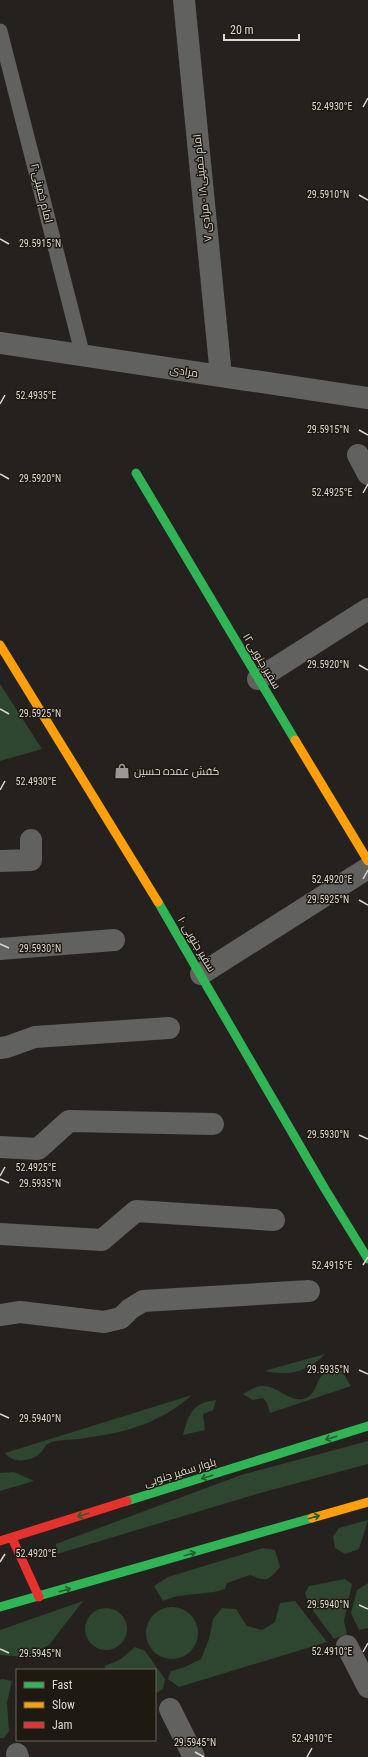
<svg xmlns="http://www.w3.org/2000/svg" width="368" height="1757" viewBox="0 0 368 1757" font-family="'Roboto Condensed',Cairo,sans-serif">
	<rect width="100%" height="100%" fill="#24211e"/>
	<!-- green -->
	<path fill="#2e462f" d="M0 684 42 749 0 761Z
		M325 1354C307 1373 288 1376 264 1371Z
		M335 1369 342 1371 351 1386 270 1413 267 1403 263 1398 253 1400 243 1394C248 1391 256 1386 262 1386 277 1385 289 1402 303 1399 322 1394 311 1373 335 1369Z
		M192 1395C160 1423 128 1432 86 1438 76 1440 65 1439 56 1441 43 1443 46 1449 38 1455 29 1462 11 1463 5 1453Z
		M216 1400 213 1410 203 1414 205 1430 183 1435C189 1414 192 1403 216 1400Z
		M368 1441V1464L260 1493 57 1554 56 1544 241 1475Z
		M14 1472 34 1481 0 1491V1473Z
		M368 1520 359 1549 345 1554 335 1548 333 1537 339 1528Z
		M263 1548 275 1550 280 1567C268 1581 267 1582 250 1575L227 1583 225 1589C205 1596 181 1592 163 1601L154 1586 168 1577Z
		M345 1579 352 1584 344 1621 347 1634 334 1639 311 1608 305 1593 309 1586Z
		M368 1583V1628L359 1630 351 1613 357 1590Z
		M83 1601 49 1645 25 1657 0 1655V1630Z
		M295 1601 327 1642 179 1687 168 1679 171 1671 185 1667 201 1659 209 1639 213 1619 222 1608 236 1609 247 1626 262 1630 275 1622 280 1603Z
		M146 1633a26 26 0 1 1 52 0a26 26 0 1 1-52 0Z
		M85 1629a21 21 0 1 1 42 0a21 21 0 1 1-42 0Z
		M135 1647 145 1651 165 1679 163 1689 155 1694V1670H105V1666L121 1659Z
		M2 1679 12 1681 7 1703 9 1731 4 1738H0V1680Z"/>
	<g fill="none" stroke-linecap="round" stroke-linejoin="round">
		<!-- lane -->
		<path stroke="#61615f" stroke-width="15" d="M0 31 83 356"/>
		<!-- street -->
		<path stroke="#61615f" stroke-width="22" d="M184 0 221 376
			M0 343 368 398
			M358 455 368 474
			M258 679 368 609
			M0 861 31 860V840
			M0 949 114 940
			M201 974 368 868
			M0 1048 7 1047 35 1037 169 1028
			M0 1147 38 1149 69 1121 213 1124
			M0 1234 102 1240 136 1211 274 1220
			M0 1315 20 1312 104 1322 121 1318 130 1309 143 1301 309 1291
			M347 1646 368 1687
			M170 1709 194 1757
			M17 1754 18 1757"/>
		<!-- fast -->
		<path stroke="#30b455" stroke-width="9" d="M136 473 295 740
			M158 902 325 1189 368 1259
			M127 1501 368 1426
			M0 1607 312 1518"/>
		<!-- slow -->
		<path stroke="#ff9f0a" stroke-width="9" d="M0 645 158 902
			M295 740 368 861
			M312 1518 368 1502"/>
		<!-- jam -->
		<path stroke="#e5322d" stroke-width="9" d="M12 1538 39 1597
			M0 1541 127 1501"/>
	</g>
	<!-- one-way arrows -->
	<defs><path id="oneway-shaft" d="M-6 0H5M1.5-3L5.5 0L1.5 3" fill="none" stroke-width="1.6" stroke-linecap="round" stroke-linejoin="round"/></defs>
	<g stroke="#265f30">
		<use href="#oneway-shaft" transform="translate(331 1438) rotate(163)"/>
		<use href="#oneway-shaft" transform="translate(207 1477) rotate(163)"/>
		<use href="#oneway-shaft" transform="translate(83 1515) rotate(163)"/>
		<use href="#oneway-shaft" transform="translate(314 1517) rotate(-16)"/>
		<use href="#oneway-shaft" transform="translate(190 1554) rotate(-16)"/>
		<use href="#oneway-shaft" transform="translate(65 1590) rotate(-16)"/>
	</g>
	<!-- ticks -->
	<path fill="none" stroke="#dbd8d3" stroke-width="1.5" d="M363 107 368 98M359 195 368 200M0 239 9 244M0 404 5 395M359 430 368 435M0 474 9 479M363 493 368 484M359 665 368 670M0 709 9 714M0 790 5 781M363 879 368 870M359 900 368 905M0 944 9 948M359 1135 368 1139M0 1176 5 1167M0 1179 9 1183M363 1265 368 1257M359 1370 368 1374M0 1414 9 1418M0 1562 5 1554M359 1605 368 1609M0 1649 9 1653M363 1652 368 1643M195 1752 204 1757M307 1757 312 1748"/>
	<!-- icons -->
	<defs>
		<symbol id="shop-bare" viewBox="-9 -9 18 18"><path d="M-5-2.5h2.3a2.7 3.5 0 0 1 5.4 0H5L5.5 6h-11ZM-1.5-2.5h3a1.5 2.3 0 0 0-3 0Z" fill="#9b9894" stroke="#1e1911" stroke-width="2.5" paint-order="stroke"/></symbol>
	</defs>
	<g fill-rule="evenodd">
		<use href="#shop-bare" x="111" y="760" width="22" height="22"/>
	</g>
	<g text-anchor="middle" stroke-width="3" stroke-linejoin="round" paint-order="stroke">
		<!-- street labels -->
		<g font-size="11" fill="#dbd8d3" stroke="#1e1911">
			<text transform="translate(202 188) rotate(-96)" y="4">امام خمینی۱۸ - مرادی ۷</text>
			<text transform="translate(42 193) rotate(76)" y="4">امام خمینی۲۰</text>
			<text transform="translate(184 371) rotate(9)" y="4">مرادی</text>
			<text transform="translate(262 661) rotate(59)" y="4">سفیر جنوبی۱۲</text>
			<text transform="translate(197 944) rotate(59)" y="4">سفیر جنوبی ۱۰</text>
			<text transform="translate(180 1472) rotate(-17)" y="4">بلوار سفیر جنوبی</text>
		</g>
		<!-- poi labels -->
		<g font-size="11" fill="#dbd8d3" stroke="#1e1911" text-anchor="start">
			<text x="134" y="775">کفش عمده حسین</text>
		</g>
	</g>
	<g font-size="10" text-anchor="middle" fill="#dbd8d3" stroke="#1e1911" stroke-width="3" stroke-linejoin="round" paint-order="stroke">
		<text x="332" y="110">52.4930°E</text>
		<text x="328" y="198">29.5910°N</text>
		<text x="40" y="247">29.5915°N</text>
		<text x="36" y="399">52.4935°E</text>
		<text x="328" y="433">29.5915°N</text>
		<text x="40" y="482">29.5920°N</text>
		<text x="332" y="496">52.4925°E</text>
		<text x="328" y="668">29.5920°N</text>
		<text x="40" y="717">29.5925°N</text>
		<text x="36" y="785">52.4930°E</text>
		<text x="332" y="883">52.4920°E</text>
		<text x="328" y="903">29.5925°N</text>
		<text x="40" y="952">29.5930°N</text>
		<text x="328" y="1138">29.5930°N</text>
		<text x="36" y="1171">52.4925°E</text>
		<text x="40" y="1187">29.5935°N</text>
		<text x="332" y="1269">52.4915°E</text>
		<text x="328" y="1373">29.5935°N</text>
		<text x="40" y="1422">29.5940°N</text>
		<text x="36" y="1557">52.4920°E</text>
		<text x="328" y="1608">29.5940°N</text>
		<text x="332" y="1655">52.4910°E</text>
		<text x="40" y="1657">29.5945°N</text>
		<text x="312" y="1742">52.4910°E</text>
		<text x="195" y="1746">29.5945°N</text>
	</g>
	<!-- legend -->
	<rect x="16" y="1669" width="140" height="72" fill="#1e1911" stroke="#6a655f"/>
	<rect x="24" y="1682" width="20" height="6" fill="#30b455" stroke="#6a655f"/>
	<text x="52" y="1689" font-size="12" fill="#dbd8d3">Fast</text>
	<rect x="24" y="1702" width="20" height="6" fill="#ff9f0a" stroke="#6a655f"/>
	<text x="52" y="1709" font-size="12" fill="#dbd8d3">Slow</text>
	<rect x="24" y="1722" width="20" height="6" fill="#e5322d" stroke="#6a655f"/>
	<text x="52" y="1729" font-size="12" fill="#dbd8d3">Jam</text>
	<!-- scale -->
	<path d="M224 34v6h75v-6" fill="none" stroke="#dbd8d3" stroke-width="2"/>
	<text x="230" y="34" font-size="12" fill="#dbd8d3" stroke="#1e1911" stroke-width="3" paint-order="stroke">20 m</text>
</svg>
